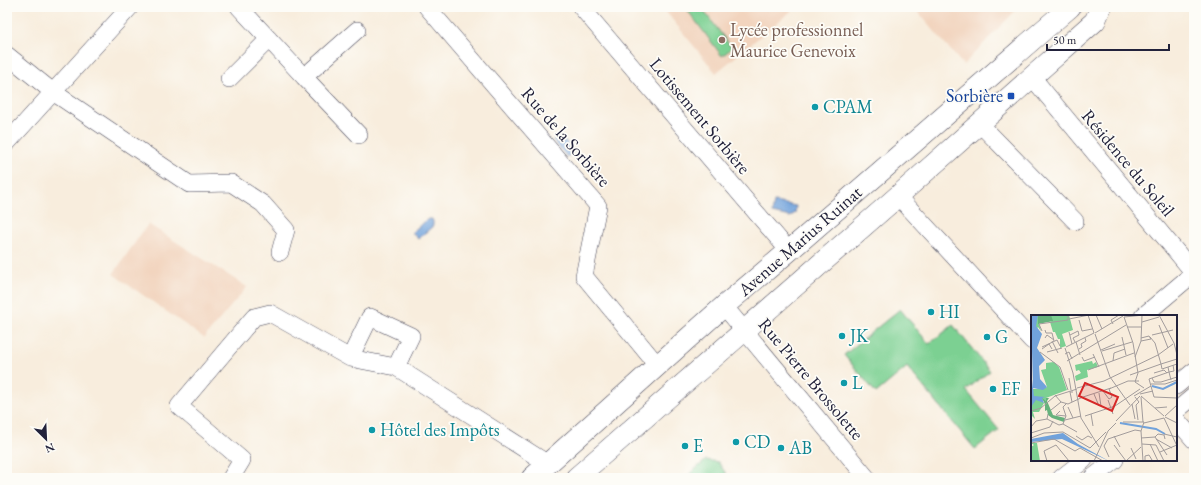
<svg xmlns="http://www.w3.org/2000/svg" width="1201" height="485" viewBox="0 0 1201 485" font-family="'EB Garamond',serif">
	<rect width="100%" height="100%" fill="#fdfcf7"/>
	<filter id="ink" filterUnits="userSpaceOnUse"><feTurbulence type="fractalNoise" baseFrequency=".025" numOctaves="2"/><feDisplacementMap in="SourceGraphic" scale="8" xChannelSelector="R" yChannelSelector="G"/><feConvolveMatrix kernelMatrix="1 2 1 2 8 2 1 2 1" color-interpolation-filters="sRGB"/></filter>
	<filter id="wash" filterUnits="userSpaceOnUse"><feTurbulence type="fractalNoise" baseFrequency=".012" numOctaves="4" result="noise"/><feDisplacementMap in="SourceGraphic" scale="16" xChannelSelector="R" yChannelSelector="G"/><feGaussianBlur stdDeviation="0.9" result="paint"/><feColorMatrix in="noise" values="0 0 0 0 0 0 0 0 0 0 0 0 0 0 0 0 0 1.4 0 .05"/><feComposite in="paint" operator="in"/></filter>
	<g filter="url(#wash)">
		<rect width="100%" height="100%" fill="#f8eddd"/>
		<!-- built -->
		<path fill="#f2d4be" d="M662 7H796L716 73Z
			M914 7H1019L963 65Z
			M148 224 247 287 204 338 113 274Z"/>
		<!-- green -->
		<path fill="#7cd092" stroke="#4f7966" d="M685 7H701L732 48 722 56Z
			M900 309 929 344 953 325 990 371 966 390 999 430 975 449 907 367 876 393 844 355Z
			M706 460 718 462 729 478H685Z"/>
		<!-- water -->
		<path fill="#71a2db" stroke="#4a628b" d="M560 135 574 151 567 157 553 140Z
			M774 202 796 206 795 213 790 217 772 213Z
			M428 219H432L433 221V226L418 239 412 232Z"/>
	</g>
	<g filter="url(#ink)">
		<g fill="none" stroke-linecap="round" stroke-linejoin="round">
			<defs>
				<path id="minor" d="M239 7 304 77 357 30
					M427 7 598 206 584 276 658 366
					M581 7 789 251
					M7 55 53 92 189 184 231 183 263 204 286 230 280 252
					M304 77 359 135
					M1032 77 1194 273
					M229 79 269 39
					M980 124 1075 221
					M7 143 130 7
					M898 196 1032 341
					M724 306 867 478
					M1143 316 1194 273
					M350 358 370 317 411 336 396 367
					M1176 386 1194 371
					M1176 411 1194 396
					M1176 419 1194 440
					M231 478 242 460 179 406 254 317 270 313 350 358 396 367 548 464
					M1061 478 1084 460
					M1092 478 1115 460"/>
				<path id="tertiary" d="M532 478 724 306 789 251 1070 7
					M576 478 898 196 1095 21 1101 7"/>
			</defs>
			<!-- minor casing -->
			<use href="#minor" stroke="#424053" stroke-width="18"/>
			<!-- tertiary casing -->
			<use href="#tertiary" stroke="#424053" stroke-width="22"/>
			<!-- minor -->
			<use href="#minor" stroke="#fff" stroke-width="17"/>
			<!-- tertiary -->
			<use href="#tertiary" stroke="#fff" stroke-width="21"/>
		</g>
	</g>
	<!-- markers -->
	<circle fill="#8d6e63" stroke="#fdfcf7" stroke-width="1.5" cx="722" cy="40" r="4"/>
	<rect fill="#1a4fb4" stroke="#fdfcf7" stroke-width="1.5" x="1007" y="92" width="8" height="8" rx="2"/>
	<g fill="#0f9aa8" stroke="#fdfcf7" stroke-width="1.5">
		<circle cx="815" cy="107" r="4"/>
		<circle cx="931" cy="312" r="4"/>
		<circle cx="842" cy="336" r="4"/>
		<circle cx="987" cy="337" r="4"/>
		<circle cx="844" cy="383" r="4"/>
		<circle cx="993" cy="389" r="4"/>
		<circle cx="372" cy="430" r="4"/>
		<circle cx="736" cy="442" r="4"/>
		<circle cx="685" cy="446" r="4"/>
		<circle cx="781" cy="448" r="4"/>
	</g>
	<g text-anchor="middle" stroke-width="3.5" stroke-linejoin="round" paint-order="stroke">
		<!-- education labels -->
		<g font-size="18" fill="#785e54" stroke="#fdfcf7" text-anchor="start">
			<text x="730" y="36">Lycée professionnel<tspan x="730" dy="21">Maurice Genevoix</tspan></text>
		</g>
		<!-- transit labels -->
		<g font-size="18" fill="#164399" stroke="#fdfcf7" text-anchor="end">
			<text x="1003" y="102">Sorbière</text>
		</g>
		<!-- culture labels -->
		<g font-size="18" fill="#0d838f" stroke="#fdfcf7" text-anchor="start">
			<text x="823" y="113">CPAM</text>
			<text x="939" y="318">HI</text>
			<text x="850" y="342">JK</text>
			<text x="995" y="343">G</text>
			<text x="852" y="389">L</text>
			<text x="1001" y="395">EF</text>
			<text x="380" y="436">Hôtel des Impôts</text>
			<text x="744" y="448">CD</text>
			<text x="693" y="452">E</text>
			<text x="789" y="454">AB</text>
		</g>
		<!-- street labels -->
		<g font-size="18" fill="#22223b" stroke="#fdfcf7">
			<text transform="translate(700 116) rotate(50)" y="6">Lotissement Sorbière</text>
			<text transform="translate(566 137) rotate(49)" y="6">Rue de la Sorbière</text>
			<text transform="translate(1128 163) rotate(50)" y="6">Résidence du Soleil</text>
			<text transform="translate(800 241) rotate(-41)" y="6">Avenue Marius Ruinat</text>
			<text transform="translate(811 379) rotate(50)" y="6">Rue Pierre Brossolette</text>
		</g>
	</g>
	<!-- overview -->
	<g transform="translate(1031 315)">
		<rect width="146" height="146" fill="#f8eddd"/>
		<path d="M0 0H38L42 15 31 19 35 31 29 33V24H27L24 17H22L19 7 21 6 8 8 10 16 7 12 0 22ZM61 46 62 49 65 47 67 52 56 55 57 62 45 66 44 61 50 58 48 55 45 56 44 50ZM23 47 28 52 36 75 15 83V86L10 85 13 88 8 97H2L4 104 0 100V56L1 74H10L16 72 10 55 15 54V48ZM0 128H6L9 146H0V132L3 130Z" fill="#7cd092"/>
		<path d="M7 0H20L22 6 7 9ZM11 83 15 86V83H18L16 86 22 100 34 103 33 107 21 103 17 100 16 95 14 96V89L19 100Z" fill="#65b27c"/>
		<path d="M0 0H7L5 11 11 19 6 33 14 45 8 51 9 64 16 72 12 75 2 73ZM0 56 3 81 14 82 11 83 13 88 5 85 0 92ZM32 118 47 129 78 146 31 124 0 127V124Z" fill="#71a2db"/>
		<path fill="none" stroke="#71a2db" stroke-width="2" d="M121 71 132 74 146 67M89 108 125 114 134 119"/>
		<path fill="none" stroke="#a29c9c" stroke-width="1" d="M57 0 63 18M65 0 71 14M128 0 143 28 146 40M93 2 102 28 107 58M93 2 113 0M38 4 58 0M48 5 51 16 61 14M111 7 128 2M82 9 80 5 88 0M128 10 137 33M96 12H110M14 15 15 18H21L23 26M11 16 8 9 37 5V0M38 17 41 29M64 18 92 1M64 19 79 62 99 90M39 20 47 16 48 20 42 23 44 27M121 20 142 15M91 22 95 40M14 23 16 20 23 25M21 26 27 38M110 26 120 24 118 21 110 23M45 27 49 40M11 32 26 25 29 31M35 32 63 18M34 33 42 58 50 103 68 132M11 34 18 29 21 34M48 34 51 32 50 29 55 26 54 23M70 35 84 29M71 36 101 27M9 37 29 52 37 75M16 37 31 33M34 39 38 37 41 44M62 39 68 52M51 42 53 46 64 42M104 42 110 26 111 0M146 44 130 49 131 54 146 49M36 46 95 10M82 46 83 38 94 34M57 55 103 38M107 58 104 67 113 73M123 58 133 55 136 58M99 60 130 49 124 28 119 22M38 63 40 75M121 63 123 67H130L146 62M140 65 138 57 143 56 142 50M120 69H134L146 65M46 73 73 66 127 40 142 29M78 74 97 66H108M72 76 78 84 81 82 78 74M68 78 70 91M63 79 68 91M109 79 122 76M24 80 30 87 37 89 52 82 80 73M103 81 120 71M110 81 133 101M104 82 108 87 105 90 107 105M110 82 112 107M123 82 118 64 138 57 137 52M123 82 146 83M77 85 82 99M41 87 39 77H42M101 89 104 104M37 92 42 103M124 93 136 92M20 95 30 87M0 96 10 93 24 81 46 74M29 96 25 100 35 101M17 99 16 104 28 110 32 109M60 99 62 111M54 101 84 91 109 74M134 101 146 90M134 102 146 108M133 103 146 131M34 105 50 101M85 106 109 81M92 107H113L110 116 112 146M113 108 133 103M32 109 35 101 32 92 35 89M32 109 46 117M0 112 5 106 16 104M0 118 19 112 22 106M133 119 146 122M45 121 51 125 57 121 61 123M83 121 89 132M124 122 136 140M0 123 13 118 32 117 59 133 75 117M110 123 124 122 127 119 133 120 134 124M125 124 141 133M0 128 23 124 44 136 49 133 72 146M111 129 125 130 133 146M119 129 127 146M83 130 95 146M100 133 105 144M129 137 146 130M78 142 73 131 77 124 104 115 110 116M16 146 13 136 25 130 38 146M63 146 77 116 85 108M95 146 110 132M114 146V141L118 140 121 145 118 146"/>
		<path fill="#d62828" fill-opacity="0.15" stroke="#d62828" stroke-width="2" d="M54 68 87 82 81 96 48 81Z"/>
		<rect width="146" height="146" fill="none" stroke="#22223b" stroke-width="2"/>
	</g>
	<!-- margin -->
	<rect width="1201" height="485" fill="none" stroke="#fdfcf7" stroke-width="24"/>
	<!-- north arrow -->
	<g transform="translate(46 439) rotate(156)" stroke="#fdfcf7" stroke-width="3" paint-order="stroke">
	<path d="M0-3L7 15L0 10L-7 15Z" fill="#22223b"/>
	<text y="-6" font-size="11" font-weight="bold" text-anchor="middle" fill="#22223b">N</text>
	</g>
	<!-- scale -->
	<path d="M1047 44v6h122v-6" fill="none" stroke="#22223b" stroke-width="2"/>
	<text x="1053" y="44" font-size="12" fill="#22223b" stroke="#fdfcf7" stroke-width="3" paint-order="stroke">50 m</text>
</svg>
